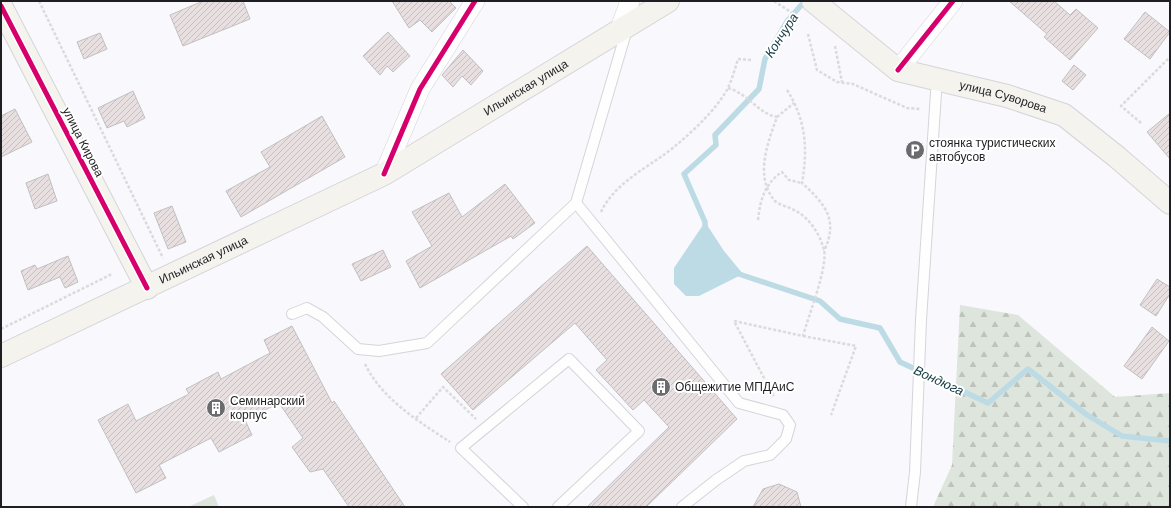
<svg xmlns="http://www.w3.org/2000/svg" width="1171" height="508" viewBox="0 0 1171 508" font-family="'DM Sans',sans-serif">
	<defs>
		<pattern id="forest-firs" width="22" height="20" patternUnits="userSpaceOnUse"><rect width="22" height="20" fill="#dee5dc"/><path d="M5 1l3.5 6h-7zM16 11l3.5 6h-7z" fill="#bec4bc"/></pattern>
		<pattern id="building-hatch" width="6" height="6" patternUnits="userSpaceOnUse"><rect width="6" height="6" fill="#e7dfe0"/><path d="M-1 1l2-2M0 6l6-6M5 7l2-2" fill="none" stroke="#c6bfc0"/></pattern>
	</defs>
	<rect width="100%" height="100%" fill="#f8f8fd"/>
	<!-- forest -->
	<path fill="url(#forest-firs)" d="M960 305 1018 315 1115 397 1170 393V507H933L952 465Z"/>
	<!-- park -->
	<path fill="#dee5dc" d="M214 495 219 507H188Z"/>
	<!-- water -->
	<path fill="#bddbe5" d="M705 222 724 251 743 274 699 296H686L674 284V268Z"/>
	<g fill="none" stroke-linecap="round" stroke-linejoin="round">
		<!-- stream -->
		<path stroke="#bddbe5" stroke-width="5.5" d="M705 229V222L684 174 716 145 715 135 759 89 765 59 788 20 805 1
			M736 273 820 301 840 319 880 328 900 362 988 403 1028 369 1087 415 1122 436 1170 441"/>
	</g>
	<!-- building -->
	<path fill="url(#building-hatch)" stroke="#c2c0c2" d="M203 1H243L250 19 183 46 170 15Z
		M392 1H449L456 8 432 32 420 20 409 28Z
		M1009 1H1054L1070 15 1076 9 1098 28 1070 60 1044 37 1047 34Z
		M1145 12 1170 32 1150 59 1124 39Z
		M388 32 410 56 393 72 387 66 380 75 363 56Z
		M100 33 107 49 84 59 77 42Z
		M463 50 483 71 471 85 462 76 453 87 442 75Z
		M1074 65 1086 75 1073 90 1062 81Z
		M133 91 145 118 127 127 124 121 107 128 98 108Z
		M15 109 32 142 1 157V116Z
		M1170 113V159L1147 132Z
		M322 116 345 157 241 217 226 191 270 167 261 152Z
		M48 174 57 201 35 209 26 183Z
		M505 184 535 223 513 239 511 236 420 288 406 261 432 246 412 212 449 193 462 217Z
		M172 206 186 242 168 249 154 213Z
		M587 246 737 419 646 507H587L669 427 644 400 633 410 596 370 607 360 575 323 473 410 441 374Z
		M383 250 391 267 361 281 352 264Z
		M68 256 78 282 65 288 60 277 28 290 21 271 35 265 37 269Z
		M1157 279 1170 287V294L1156 316 1140 305Z
		M292 326 332 403 334 401 405 507H349L323 469 310 472 292 447 303 438 279 403 245 420 252 435 219 452 211 438 159 465 166 478 136 493 98 420 128 404 136 421 189 394 186 389 218 372 221 379 270 353 264 340Z
		M1152 327 1169 341 1142 379 1124 366Z
		M779 484 797 492 801 507H753L763 489Z"/>
	<g fill="none" stroke-linecap="round" stroke-linejoin="round">
		<defs>
			<path id="lane" d="M576 203 739 403 783 415 790 425 786 439 770 455 744 461 716 480 682 507
				M292 314 307 308 323 317 358 349 379 351 427 343 576 203 627 29
				M523 507 461 448 569 359 639 431 558 507
				M911 507 915 472 921 320 937 78"/>
			<path id="street" d="M619 31 630 1
				M898 70 953 1
				M384 174 420 89 475 1"/>
			<g id="secondary">
				<path id="s1" d="M813 1 898 70 1007 96 1064 115 1117 157 1170 203"/>
				<path d="M1 6 147 288"/>
				<path id="s2" d="M1 356 384 174 668 1"/>
			</g>
		</defs>
		<!-- lane casing -->
		<use href="#lane" stroke="#d5d5d9" stroke-width="12"/>
		<!-- street casing -->
		<use href="#street" stroke="#d5d5d9" stroke-width="20"/>
		<!-- secondary casing -->
		<use href="#secondary" stroke="#d5d5d9" stroke-width="24"/>
		<!-- path -->
		<path stroke="#dbdbdc" stroke-width="2.5" stroke-dasharray="3 2" stroke-linecap="butt" d="M39 1 163 258
			M774 1 800 18
			M808 34 817 70 837 82 853 84 907 108 921 109
			M835 46 842 82
			M728 88C749 94 757 113 777 117 768 142 754 177 775 201 779 205 789 207 794 210 809 217 820 234 824 250 828 267 808 317 803 336L734 321 774 397
			M787 90C806 120 808 149 802 183 825 204 839 220 824 251
			M777 117 794 103
			M1141 123 1121 106 1170 57
			M601 212C614 185 641 171 665 154 685 139 716 111 728 88 732 79 735 69 738 59L751 60
			M758 220C760 200 765 183 782 172L789 180 802 183
			M1 329 112 274
			M803 336 856 346 831 415
			M365 364C382 399 418 421 450 442
			M416 418 443 387 476 419"/>
		<!-- lane -->
		<use href="#lane" stroke="#fefeff" stroke-width="10"/>
		<!-- street -->
		<use href="#street" stroke="#fefeff" stroke-width="19"/>
		<!-- secondary -->
		<use href="#secondary" stroke="#f5f3ee" stroke-width="22"/>
		<defs>
			<path id="cycleway" d="M1 6 147 288
				M898 70 953 1
				M384 174 420 89 475 1"/>
		</defs>
		<!-- cycleway casing -->
		<use href="#cycleway" stroke="#fff" stroke-width="8"/>
		<!-- cycleway -->
		<use href="#cycleway" stroke="#d6006c" stroke-width="5"/>
	</g>
	<!-- icons -->
	<defs>
		<symbol id="parking-disc" viewBox="-11 -11 22 22"><circle r="9.5" fill="#6b6b6f" stroke="#fff"/><path d="M-3.5-5.5H1a3.5 3.5 0 0 1 0 7H-1V5.5H-3.5ZM-1-3.4V-.6H.8a1.4 1.4 0 0 0 0-2.8Z" fill="#fff"/></symbol>
		<symbol id="building-disc" viewBox="-11 -11 22 22"><circle r="9.5" fill="#6b6b6f" stroke="#fff"/><path d="M-4-6H4V6H1V3H-1V6H-4ZM-2.5-4.3h1.7v1.8h-1.7ZM.8-4.3h1.7v1.8H.8ZM-2.5-1h1.7V.8h-1.7ZM.8-1h1.7V.8H.8Z" fill="#fff"/></symbol>
	</defs>
	<g fill-rule="evenodd">
		<use href="#parking-disc" x="904" y="139" width="22" height="22"/>
		<use href="#building-disc" x="650" y="376" width="22" height="22"/>
		<use href="#building-disc" x="205" y="397" width="22" height="22"/>
	</g>
	<g text-anchor="middle" stroke-width="4" stroke-linejoin="round" paint-order="stroke">
		<!-- street labels -->
		<g font-size="12" fill="#1f1f23" stroke="#fff">
			<text dy="4" stroke="none"><textPath href="#s2" startOffset="590">Ильинская улица</textPath></text>
			<text dy="4" stroke="none"><textPath href="#s1" startOffset="218">улица Суворова</textPath></text>
			<text transform="translate(83 142) rotate(63)" y="4">улица Кирова</text>
			<text dy="4" stroke="none"><textPath href="#s2" startOffset="224">Ильинская улица</textPath></text>
		</g>
		<!-- poi labels -->
		<g font-size="12" fill="#1f1f23" stroke="#fff" text-anchor="start">
			<text x="929" y="147">стоянка туристических<tspan x="929" dy="14">автобусов</tspan></text>
			<text x="675" y="391">Общежитие МПДАиС</text>
			<text x="230" y="405">Семинарский<tspan x="230" dy="14">корпус</tspan></text>
		</g>
		<!-- water labels -->
		<g font-size="13" font-style="italic" fill="#133943" stroke="#fff">
			<text transform="translate(781 35) rotate(-57)" y="5">Кончура</text>
			<text transform="translate(939 380) rotate(25)" y="5">Вондюга</text>
		</g>
	</g>
	<!-- border -->
	<rect width="1171" height="508" fill="none" stroke="#1f1f23" stroke-width="4"/>
</svg>
